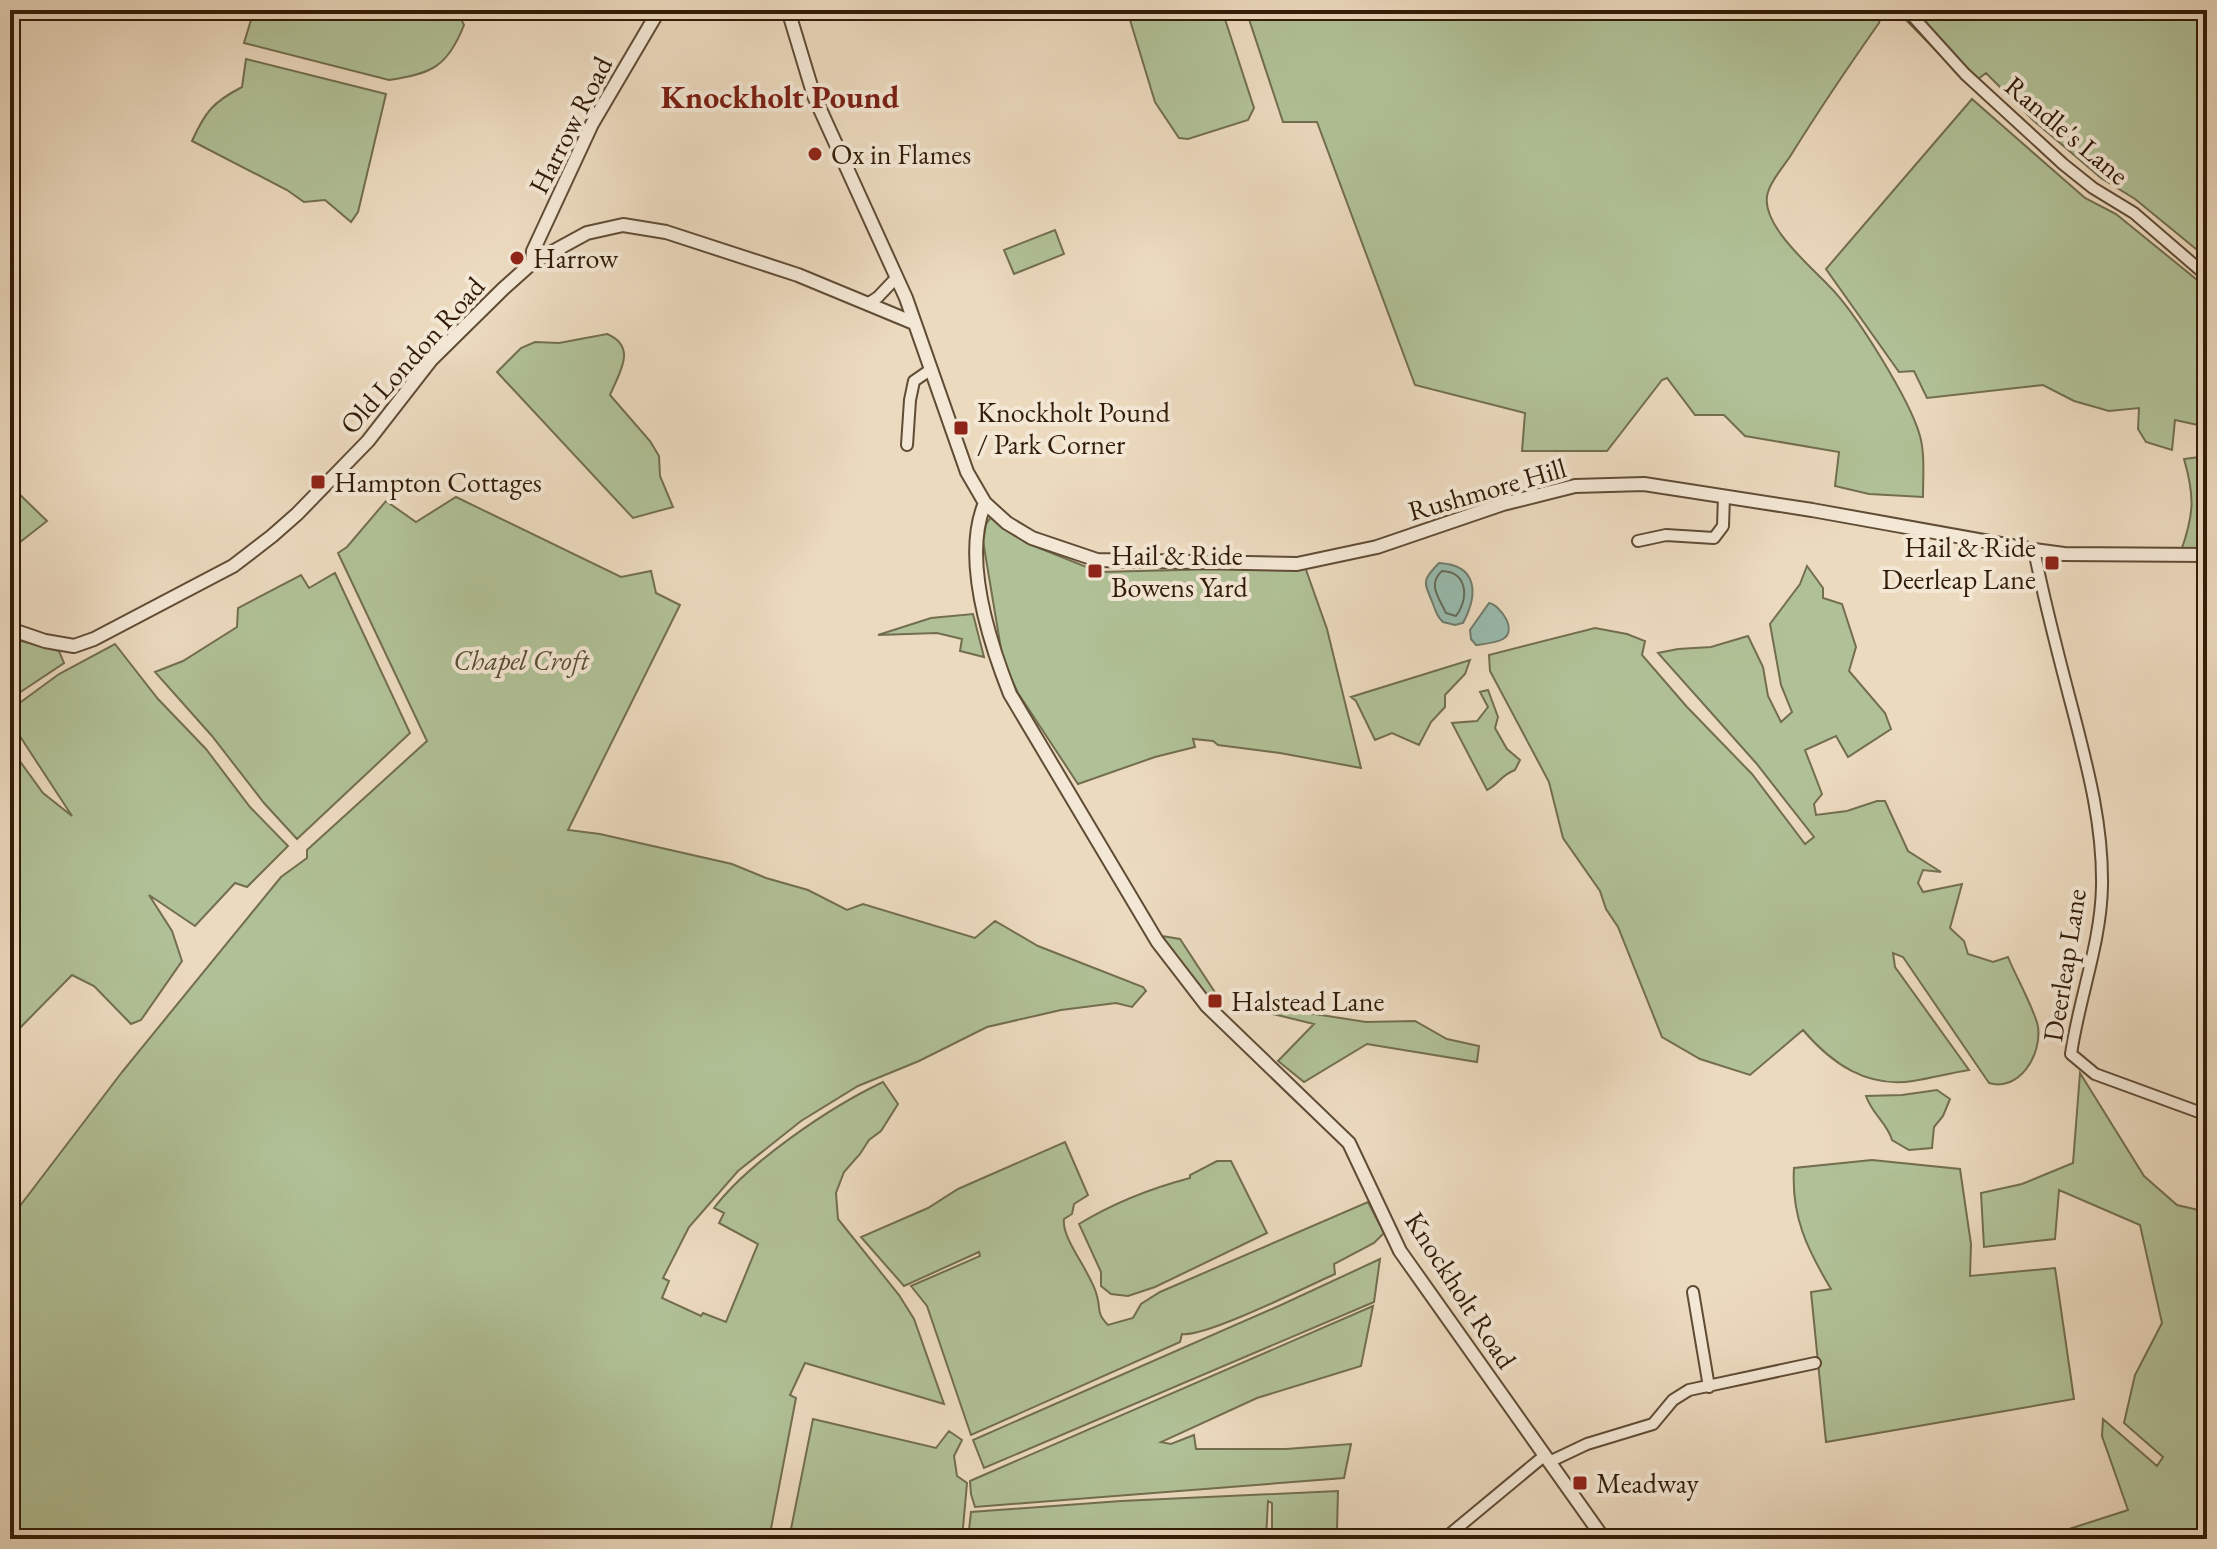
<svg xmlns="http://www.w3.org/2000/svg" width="2217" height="1549" viewBox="0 0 2217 1549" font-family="'EB Garamond',serif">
	<rect width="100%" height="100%" fill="#ecdabf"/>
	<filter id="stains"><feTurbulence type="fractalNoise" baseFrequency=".0025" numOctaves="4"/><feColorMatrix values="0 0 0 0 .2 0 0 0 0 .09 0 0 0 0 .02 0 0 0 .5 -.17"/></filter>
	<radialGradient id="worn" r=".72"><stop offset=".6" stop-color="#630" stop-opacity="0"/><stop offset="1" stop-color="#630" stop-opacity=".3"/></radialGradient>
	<!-- green -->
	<path fill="#b1c197" stroke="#726e4f" stroke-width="2" d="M254 10H463L459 15 464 25C448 66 432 74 389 80L244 43Z
		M1127 10H1222L1254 108 1248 120 1188 139 1179 138 1155 102Z
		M1246 10H1882L1879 23C1848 67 1819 110 1791 155 1784 166 1772 179 1768 192 1758 222 1809 265 1828 285 1855 311 1910 400 1920 436 1925 454 1923 477 1923 497L1869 494 1835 486 1839 452 1745 436 1724 415H1695L1667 378 1662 380 1607 451H1522L1525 413 1415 385 1317 122H1283Z
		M1896 10H2207V258L2135 199 2101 178 2033 120 1986 73 1970 85Z
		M246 59 386 94 358 212 351 222 325 200 304 202 287 190 192 141C205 112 213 102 242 87Z
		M1972 99 2085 198 2116 214 2207 288V427L2175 420 2172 450 2146 442 2138 429 2139 408 2109 411 2074 401 2043 385 1927 398 1914 371 1899 372 1826 269Z
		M1055 230 1064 254 1014 274 1004 250Z
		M607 334C638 347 619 373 610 395L650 441 659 456 660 476 673 507 633 518 497 372 521 348 535 342 559 343Z
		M2207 456V551H2181C2194 514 2195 497 2184 459Z
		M10 485 47 521 10 550Z
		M456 497 621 577 651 571 656 593 680 605 568 830 600 834 732 864 766 878 808 890 847 910 863 904 975 938 995 921 1038 946 1143 987 1146 991 1132 1007 1116 1003 1061 1010 987 1027 919 1061 858 1086 801 1121 738 1171 689 1227 663 1278 669 1281 662 1298 701 1316 703 1313 726 1322 758 1244 719 1223 724 1213 714 1208C749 1162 830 1107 883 1082L898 1104 881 1131 869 1140 860 1154 844 1172 836 1193 838 1219 899 1295 914 1319 944 1404 805 1363 790 1395 796 1398 769 1539H10V1219L122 1072 281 877 307 858V850L427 741 338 553 347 547 386 501 416 522Z
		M992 516 1026 543 1099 572 1305 567 1327 629 1361 768 1280 753 1218 745 1213 741 1193 739 1195 747 1155 757 1078 784 1018 693 1003 661 983 541 986 524Z
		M1807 566 1823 588V598L1842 604 1856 647 1849 671 1885 713 1891 729 1848 757 1836 736 1805 750 1822 794 1814 804 1816 815 1847 811 1877 801H1885L1908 851 1941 872 1923 870 1918 883 1923 892 1962 884 1950 928 1964 941 1968 954 1993 962 2008 957C2014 973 2036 1012 2038 1027 2042 1055 2019 1092 1989 1083L1903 957 1893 953 1895 967 1969 1070C1950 1073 1932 1078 1913 1081 1867 1088 1832 1064 1803 1030L1750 1075 1700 1059 1662 1037 1618 927 1606 909 1600 891 1563 838 1549 782 1490 671 1489 655 1595 628 1627 634 1645 641 1642 655 1687 707 1752 774 1805 844 1814 837 1756 763 1658 653 1678 649 1711 647 1748 636 1763 667 1768 696 1781 722 1792 712 1781 685 1770 624 1800 584Z
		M335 573 410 733 297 839 264 803 212 736 155 672 183 661 237 627 238 608 301 575 309 588Z
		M973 614 984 657 960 651 962 639 937 633 878 635 931 618Z
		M10 638 59 651 64 663 10 699Z
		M115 644 158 699 206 749 250 807 288 846 247 887 235 883 195 926 149 895 172 931 182 961 141 1020 131 1024 94 986 72 975 11 1037 10 780 19 760 43 793 72 816 10 721V710L59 674Z
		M1470 660 1465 674 1445 695V707L1431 722 1419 745 1392 733 1375 740 1356 701 1351 697Z
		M1488 690 1498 717 1495 728 1507 749 1520 760 1515 770C1501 775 1499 784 1487 790L1452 723 1477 721 1488 707 1480 692Z
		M1162 936 1180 939 1218 997 1208 1000Z
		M1276 1008 1366 1022 1415 1021 1447 1039 1479 1046 1477 1062 1367 1044 1304 1082 1278 1061 1314 1024 1273 1014Z
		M2080 1073 2144 1176 2177 1205 2207 1212V1539H2038L2128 1510 2102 1436 2103 1419 2157 1466 2163 1457 2124 1423 2135 1375 2162 1323 2140 1225 2059 1190 2055 1239 1984 1247 1981 1193 2022 1184 2073 1163Z
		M1937 1090 1950 1099 1943 1116 1934 1127 1932 1148 1909 1150 1892 1140C1887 1123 1872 1114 1866 1096L1902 1095Z
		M1065 1142 1088 1195 1074 1204 1072 1214 1064 1219C1061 1239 1092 1273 1097 1296 1101 1310 1096 1313 1108 1325L1133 1318 1141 1304 1160 1292 1368 1202 1384 1233 1374 1243 1334 1264 1335 1274C1308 1286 1204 1338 1182 1334L1180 1342 971 1435 927 1306 911 1286 980 1256 979 1252 904 1286 861 1237 928 1208 958 1189Z
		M1872 1160 1960 1169 1971 1244 1970 1276 2055 1268 2074 1399 1826 1442 1811 1292 1831 1289C1807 1249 1791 1216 1794 1168Z
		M1217 1161H1231L1267 1233 1155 1287 1128 1296 1111 1294 1101 1286V1272L1079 1224C1112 1204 1152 1188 1190 1178V1175Z
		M1380 1259 1374 1302 984 1468 973 1440 1281 1305Z
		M1373 1306 1361 1366 1257 1398 1161 1442 1171 1444 1194 1435 1196 1449H1286L1351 1444 1344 1478 975 1507 971 1494 970 1481Z
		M813 1419 936 1448 949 1431 962 1440 954 1456 957 1476 967 1483 962 1539H789Z
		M1338 1491 1337 1530 1312 1531 1302 1539H1272V1503L1268 1501 1266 1539H968L971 1512 1121 1501Z"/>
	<!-- water -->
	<path fill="#99bbae" stroke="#707b6b" stroke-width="2" d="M1439 563C1477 565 1479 593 1463 623L1455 625 1443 622C1437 616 1436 612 1433 604 1425 583 1420 582 1439 563Z
		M1489 603C1500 605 1518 630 1503 639 1496 643 1484 644 1476 645L1471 639 1470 630Z"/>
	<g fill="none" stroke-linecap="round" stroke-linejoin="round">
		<!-- shore -->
		<path stroke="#666c5a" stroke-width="2" d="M1442 571C1468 572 1469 599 1456 616L1446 613C1439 598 1427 584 1442 571Z"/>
		<defs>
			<path id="minor" d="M1907 10 1965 74 2063 164 2093 188 2134 213 2207 276
				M869 303 878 297 897 277
				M907 445 910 400 914 381 930 370
				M1638 541 1666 535 1714 538 1723 526 1724 496
				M2034 550C2045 605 2059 658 2073 711 2088 769 2103 825 2102 886 2101 943 2079 998 2071 1054L2095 1074 2207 1115
				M1693 1292 1709 1387
				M1549 1462 1587 1444 1653 1424 1673 1400 1689 1390 1815 1363
				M1444 1539 1544 1456"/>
			<path id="tertiary" d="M788 10 814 96 906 298 967 472 985 503 1007 523 1032 538 1097 560 1297 564 1377 547 1503 504 1575 486 1644 484 1812 510 2034 550 2064 554 2207 555
				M532 263 533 251 592 124 659 10
				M985 503C962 557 989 641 1010 694L1157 941 1207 1006 1349 1143 1400 1251 1604 1539
				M10 629 45 641 74 646 94 639 233 566 272 536 297 514 368 441 431 360 503 289 532 263 587 233 623 225 666 232 798 275 914 323"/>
		</defs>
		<!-- minor casing -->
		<use href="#minor" stroke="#604c35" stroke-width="14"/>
		<!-- tertiary casing -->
		<use href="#tertiary" stroke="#604c35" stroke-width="16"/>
		<!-- minor -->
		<use href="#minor" stroke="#f3e7d5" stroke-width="10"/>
		<!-- tertiary -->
		<use href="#tertiary" stroke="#f3e7d5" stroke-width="12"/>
	</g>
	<!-- markers -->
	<g fill="#8f2418" stroke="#f3e7d5" stroke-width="3">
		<circle cx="815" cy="154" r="8"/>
		<circle cx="517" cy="258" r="8"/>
		<rect x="953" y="420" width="16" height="16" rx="4"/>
		<rect x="310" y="474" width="16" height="16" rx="4"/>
		<rect x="2044" y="555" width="16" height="16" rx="4"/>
		<rect x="1087" y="563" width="16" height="16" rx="4"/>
		<rect x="1207" y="993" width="16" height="16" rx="4"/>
		<rect x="1572" y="1475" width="16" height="16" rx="4"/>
	</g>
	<g text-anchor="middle" stroke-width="8" stroke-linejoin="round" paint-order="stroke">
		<!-- street labels -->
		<g font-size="28" fill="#321c07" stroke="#f3e7d5">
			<text transform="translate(570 125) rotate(-63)" y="10">Harrow Road</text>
			<text transform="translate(2067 130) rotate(40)" y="10">Randle's Lane</text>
			<text transform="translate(412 355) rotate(-48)" y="10">Old London Road</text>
			<text transform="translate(1487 489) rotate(-16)" y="10">Rushmore Hill</text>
			<text transform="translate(2064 965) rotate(-81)" y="10">Deerleap Lane</text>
			<text transform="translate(1461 1290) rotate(57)" y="10">Knockholt Road</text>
		</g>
		<!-- poi labels -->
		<g font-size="28" fill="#321c07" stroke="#f3e7d5" text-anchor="start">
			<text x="831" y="164">Ox in Flames</text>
			<text x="533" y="268">Harrow</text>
			<text x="977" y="422">Knockholt Pound<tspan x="977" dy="32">/ Park Corner</tspan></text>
			<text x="334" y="492">Hampton Cottages</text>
			<text x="2036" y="557" text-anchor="end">Hail &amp; Ride<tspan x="2036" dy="32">Deerleap Lane</tspan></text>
			<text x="1111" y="565">Hail &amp; Ride<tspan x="1111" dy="32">Bowens Yard</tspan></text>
			<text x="1231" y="1011">Halstead Lane</text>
			<text x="1596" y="1493">Meadway</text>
		</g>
		<!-- park labels -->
		<g font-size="28" font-style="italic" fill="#584e32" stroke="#f3e7d5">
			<text x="521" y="670">Chapel Croft</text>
		</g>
		<!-- quarter labels -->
		<g font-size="32" font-weight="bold" fill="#7a1f14" stroke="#f3e7d5">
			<text x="780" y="108">Knockholt Pound</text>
		</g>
	</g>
	<!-- margin -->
	<rect width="2217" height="1549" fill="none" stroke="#ecdabf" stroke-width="40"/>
	<rect x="12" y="12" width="2193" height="1525" fill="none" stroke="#321c07" stroke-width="4"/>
	<rect x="20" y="20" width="2177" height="1509" fill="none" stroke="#321c07" stroke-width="2"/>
	<rect width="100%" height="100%" filter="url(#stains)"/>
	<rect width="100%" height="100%" fill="url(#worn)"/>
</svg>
